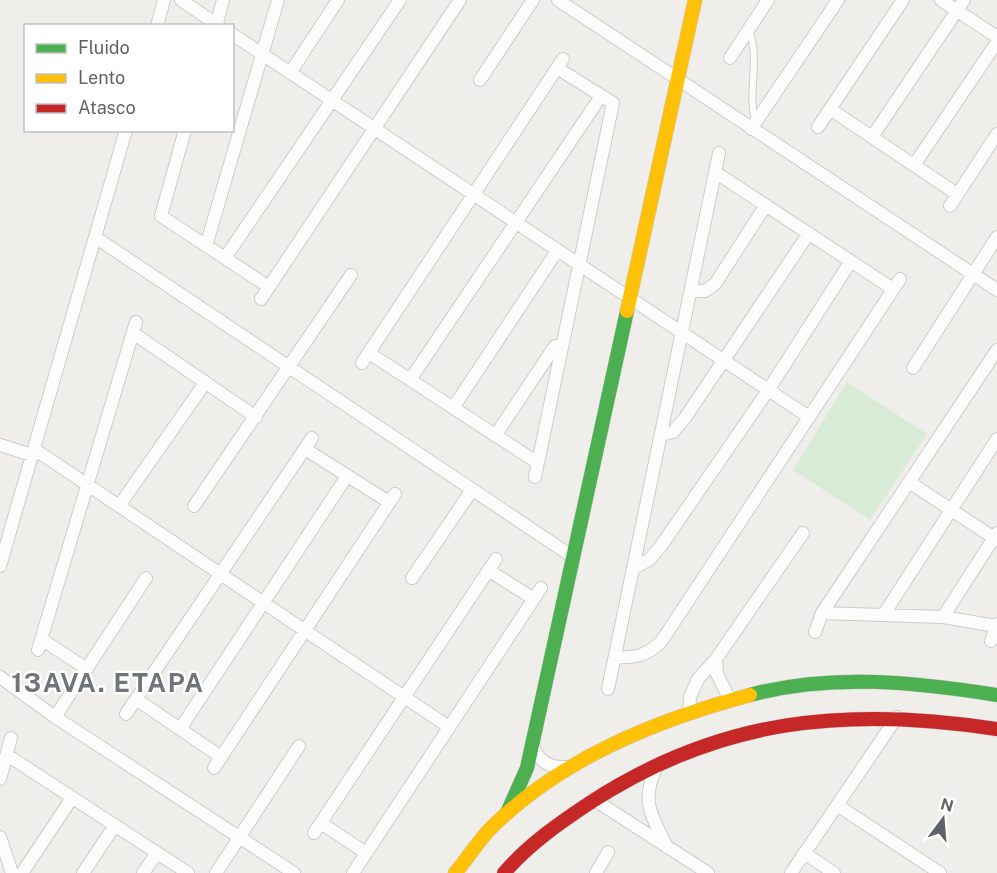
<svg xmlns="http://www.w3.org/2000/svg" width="997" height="873" viewBox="0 0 997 873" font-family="'Public Sans',sans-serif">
	<rect width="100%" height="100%" fill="#efeeea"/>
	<!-- green -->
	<path fill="#d8ebd6" d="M847 382 927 434 870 520 793 470Z"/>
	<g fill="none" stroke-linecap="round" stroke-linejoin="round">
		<defs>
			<path id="lane" d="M749 30C761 61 746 92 756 123"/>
			<path id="street" d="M181 0 219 26
				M558 0 997 290
				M941 0 997 37
				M157 26 164 0
				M216 26 223 0
				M232 34 809 417
				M730 58 768 0
				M290 73 338 0
				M480 80 533 0
				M830 109 957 194
				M818 127 903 0
				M751 129 838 0
				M185 130 161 216 269 287
				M872 137 964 0
				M914 165 997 42
				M715 172 893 289
				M950 206 997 134
				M95 237 573 557
				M206 246 278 0
				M225 258 400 0
				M691 291H705L715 284 766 205
				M261 299 460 0
				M133 333 256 417
				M369 353 538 463
				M362 363 563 59
				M913 368 997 237
				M410 380 601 96
				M453 408 557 251
				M661 435 673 432 685 418 809 233
				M495 436 555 346 562 347
				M0 445 32 455
				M34 449 449 727
				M305 449 389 502
				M535 477 613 103 557 68
				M909 482 997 540
				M119 506 205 383
				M194 506 351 275
				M0 566 126 130
				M634 568 650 559 661 546 769 389 851 261
				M488 570 534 599
				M412 578 472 490
				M822 613 943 617 996 626
				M884 614 997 439
				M943 617 997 533
				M815 632 822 613 997 350
				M41 639 87 669
				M991 641 997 624
				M38 650 136 322
				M616 657C635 658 646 656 661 642L900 279
				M716 659 717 674 730 700
				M0 677 55 717 294 873
				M608 689 719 153
				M136 699 221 757
				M689 712 690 697 698 679 716 659 803 533
				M126 714 312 438
				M55 717 146 578
				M180 729 347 476
				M532 743C538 762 549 768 568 767
				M7 755 188 873
				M657 766C640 801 651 814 667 847
				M214 768 395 494
				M0 779 11 738
				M593 799 708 873
				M837 805 940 873
				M321 823 366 853
				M314 833 496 559
				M0 837 12 873
				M804 853 834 873
				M22 873 72 798
				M83 873 115 825
				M143 873 157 853
				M216 873 299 746
				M353 873 541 588
				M596 873 608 852
				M791 873 897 717"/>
			<path id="fast" d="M750 695C831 673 915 682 997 695
				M507 813 527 768 627 311"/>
			<path id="slow" d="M627 311 695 0
				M455 873C468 858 478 841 492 827 562 758 657 720 750 695"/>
			<path id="jam" d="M504 873C528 845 558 824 588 804 719 718 846 706 997 729"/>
		</defs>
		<!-- lane casing -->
		<use href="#lane" stroke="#cbcccc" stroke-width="8"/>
		<!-- street casing -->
		<use href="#street" stroke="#cbcccc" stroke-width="14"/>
		<!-- fast casing -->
		<use href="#fast" stroke="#cacacb" stroke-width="15"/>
		<!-- slow casing -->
		<use href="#slow" stroke="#cacacb" stroke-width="15"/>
		<!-- jam casing -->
		<use href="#jam" stroke="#cacacb" stroke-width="15"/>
		<!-- lane -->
		<use href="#lane" stroke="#fdfcfc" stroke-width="6"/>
		<!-- street -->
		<use href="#street" stroke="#fdfcfc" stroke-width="12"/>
		<!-- fast -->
		<use href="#fast" stroke="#4caf50" stroke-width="14"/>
		<!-- slow -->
		<use href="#slow" stroke="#ffc107" stroke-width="14"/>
		<!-- jam -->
		<use href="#jam" stroke="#c62828" stroke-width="14"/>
	</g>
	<g text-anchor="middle" stroke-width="4.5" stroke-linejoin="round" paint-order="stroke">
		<!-- district labels -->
		<g font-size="26" font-weight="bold" letter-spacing="1.5" fill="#70757a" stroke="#fff">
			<text x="108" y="692">13AVA. ETAPA</text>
		</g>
	</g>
	<!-- legend -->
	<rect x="24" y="24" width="210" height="108" fill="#ffffff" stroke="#bfc1c3" stroke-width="1.5"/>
	<rect x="36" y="44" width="30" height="9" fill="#4caf50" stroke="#bfc1c3" stroke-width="1.5"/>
	<text x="78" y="54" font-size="18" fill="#5f6368">Fluido</text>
	<rect x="36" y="74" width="30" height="9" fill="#ffc107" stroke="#bfc1c3" stroke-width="1.5"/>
	<text x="78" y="84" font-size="18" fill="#5f6368">Lento</text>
	<rect x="36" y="104" width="30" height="9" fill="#c62828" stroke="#bfc1c3" stroke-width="1.5"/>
	<text x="78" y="114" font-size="18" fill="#5f6368">Atasco</text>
	<!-- north arrow -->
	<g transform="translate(943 819) rotate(16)" stroke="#ffffff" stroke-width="4.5" paint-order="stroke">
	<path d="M0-4.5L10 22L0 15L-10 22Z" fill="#5f6368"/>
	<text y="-9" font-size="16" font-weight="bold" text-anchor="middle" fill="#5f6368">N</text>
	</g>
</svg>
